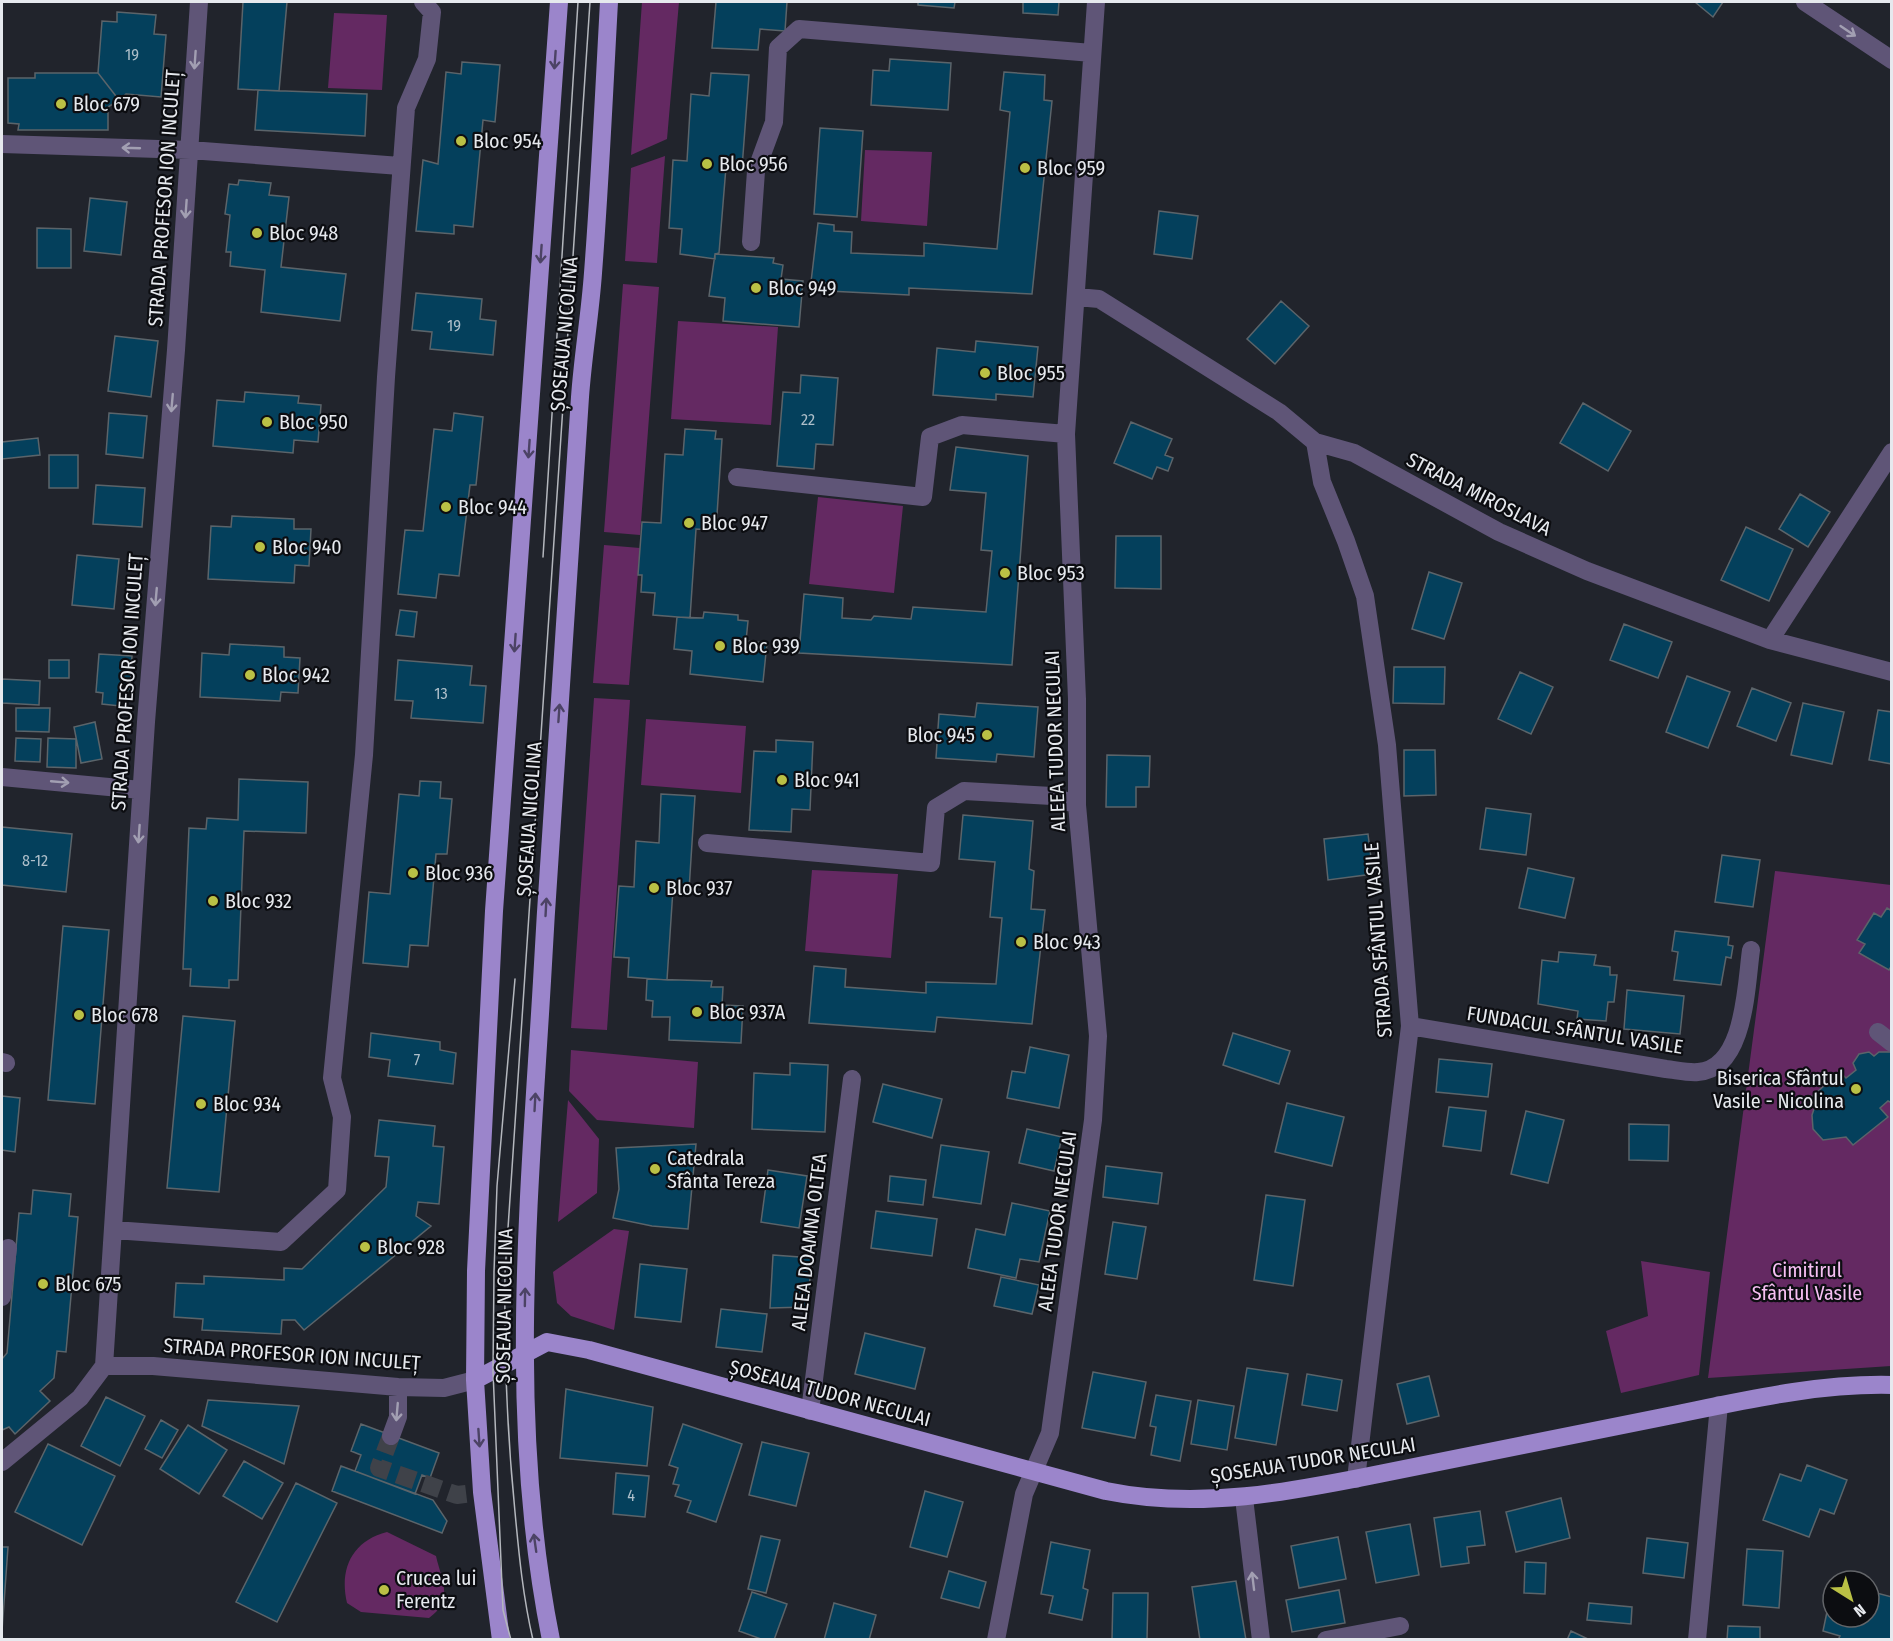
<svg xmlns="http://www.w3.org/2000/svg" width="1893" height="1641" viewBox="0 0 1893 1641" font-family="'Fira Sans Condensed',sans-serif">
	<rect width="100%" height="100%" fill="#21242c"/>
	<!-- green -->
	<path fill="#642962" d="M642 2H679L667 139 631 155Z
		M334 13 387 15 382 90 328 88Z
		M865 150 932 152 927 226 861 221Z
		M665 156 657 263 625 261 631 168Z
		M623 284 659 287 640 535 604 532Z
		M678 321 778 327 771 425 671 419Z
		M818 497 903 506 894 593 809 584Z
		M604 545 640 548 629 685 593 683Z
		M594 698 630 700 607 1030 571 1028Z
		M646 719 746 726 741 793 641 785Z
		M812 870 898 874 891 958 805 951Z
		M1775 871 1891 885V1366L1708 1378Z
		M571 1050 698 1062 694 1128 597 1120 569 1091Z
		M568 1100 599 1139 597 1193 558 1222Z
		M614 1229 629 1231 614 1330 571 1316 557 1303 553 1272Z
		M1641 1261 1710 1272 1699 1375 1621 1393 1606 1331 1648 1316Z
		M387 1532 436 1556C442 1582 454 1600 429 1618L361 1612 347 1603C339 1569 352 1541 387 1532Z"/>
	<!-- building -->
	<path fill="#04405c" stroke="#5b646a" stroke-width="1.5" d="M243 2H287L279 91 238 89Z
		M716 2H787L785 31 760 29 758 50 712 48Z
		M918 2H955L954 8 918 5Z
		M1023 2H1059L1058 15 1023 13Z
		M1695 2H1723L1713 17Z
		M117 12 156 15 154 34 166 35 161 97 126 94 119 100 98 73 102 21 117 22Z
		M890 59 951 63 948 110 871 105 873 70 889 71Z
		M462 62 500 65 495 122 483 120 473 227 454 225V234L416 231 423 160 438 164 446 72 461 74Z
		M1004 72 1045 75 1044 100 1052 101 1032 294 909 288V295L828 291V283L811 282 818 223 834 225V231L852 232 851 253 924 256V243L997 249 1010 112 1000 110Z
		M35 73H98L119 100 108 107V130H18L19 124 8 123V78H35Z
		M711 73 749 75 742 168 726 167 719 253 715 254V259L680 254 682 229 669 228 673 160 687 161 691 94 709 96Z
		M258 90 367 94 365 136 255 130Z
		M820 128 863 131 857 217 814 214Z
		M239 180 271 183 269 195 289 197 281 267 346 274 340 321 261 312 265 270 230 266 231 252H226L230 215 225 214 229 184 238 185Z
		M90 198 127 202 121 255 84 251Z
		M1159 211 1198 216 1192 259 1154 254Z
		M37 228 71 229V268H37Z
		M715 254 774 258 773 263 783 265 781 279 803 281 799 327 723 321 725 298 709 296Z
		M416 293 482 299 480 319 496 321 493 355 430 349 432 332 412 330Z
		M1281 301 1309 326 1275 364 1247 339Z
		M115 336 158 341 151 397 108 391Z
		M976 341 1038 347 1033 397 996 394V400L933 395 937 348 975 352Z
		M801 375 838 378 833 445 816 444 814 469 777 466 783 392 800 393Z
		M245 392 299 396 298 403 321 405 318 442 294 440 293 453 213 446 217 400 244 402Z
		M1583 403 1631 431 1608 471 1560 443Z
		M109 413 147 416 143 458 106 454Z
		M454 413 483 417 476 485H470L459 576 439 574 436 598 398 594 405 530 423 531 434 429 452 431Z
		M1131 422 1172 439 1165 455 1173 458 1168 471 1157 467 1152 479 1114 463Z
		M685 429 716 431 715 439H722L716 530 696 529 690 618 653 615 655 593 641 592 642 575H638L642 522 661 523 665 454 683 455Z
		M38 438 40 455 2 459V442Z
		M956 447 1028 456 1012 665 799 653 804 594 843 598 842 618 871 620 874 616 911 619 913 607 986 612 992 551 981 550 986 493 950 490Z
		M49 455H78V488H49Z
		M96 485 145 488 142 527 93 524Z
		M1800 494 1830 512 1808 547 1779 529Z
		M232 516 294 519V529H311L309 566 295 565 294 583 208 579 211 526 231 527Z
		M1746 527 1793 549 1769 601 1721 580Z
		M1116 536H1161V589L1115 588Z
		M77 555 119 559 114 609 72 605Z
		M1429 572 1462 583 1444 639 1412 629Z
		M400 610 417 612 414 637 396 635Z
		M704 612 738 615V620L748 621 746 641 767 643 763 682 690 674 692 651 674 649 677 617 703 618Z
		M1624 624 1672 642 1658 678 1610 660Z
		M230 644 284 647V657L300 658 298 693 281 692 280 701 200 697 202 653 229 655Z
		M99 654 132 656 130 691H121L120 706 102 704 103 693 96 692Z
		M49 660H69V678H49Z
		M398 660 472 666 470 685 486 686 483 723 411 718 413 701 395 700Z
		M1394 667H1445L1444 704 1393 703Z
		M1520 672 1553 687 1531 734 1498 719Z
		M1687 676 1730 692 1708 748 1666 732Z
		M2 679 40 681 39 705 2 703Z
		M1752 688 1791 703 1776 741 1737 726Z
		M977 703 1038 707 1034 757 997 754 996 762 936 758 939 714 975 717Z
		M1803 703 1844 712 1832 764 1791 755Z
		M16 708H50L49 732 16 731Z
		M1878 710 1892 712V764L1869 760Z
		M95 722 102 759 81 763 74 727Z
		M16 738 41 739 40 762 15 761Z
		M48 738 76 739V768L47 767Z
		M776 740 813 742 810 810 792 809 791 832 749 830 754 751 776 752Z
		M1404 750H1435L1436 795 1404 796Z
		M1107 755 1150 756 1149 787H1136V807H1106Z
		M239 779 308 782 306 833 244 831 238 980H229V988L190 986 191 969H183L189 828 206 829 207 818 238 820Z
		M420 781 441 782 440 798 452 799 447 854H436L428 946 410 945 408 967 363 963 369 892 390 894 399 794 419 796Z
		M661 794 695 796 689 890 673 889 667 980 628 977 629 958 614 957 619 886 634 887 636 841 659 843Z
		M1486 808 1531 814 1526 855 1480 849Z
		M963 815 1033 821 1029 869 1034 871 1031 909 1045 910 1032 1024 937 1017 935 1032 809 1023 814 966 846 969 845 987 926 993V982L996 984 1002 918 990 917 995 862 959 859Z
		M2 827 72 834 66 892 2 885Z
		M1368 834 1373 874 1328 880 1324 839Z
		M1722 855 1760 860 1753 907 1715 902Z
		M1528 868 1574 878 1565 918 1519 908Z
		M1887 908 1892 911V965L1889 970 1859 953 1865 944 1857 940 1874 913 1881 917Z
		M63 926 109 930 95 1104 48 1100Z
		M1675 931 1729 937 1728 945 1733 946 1731 958 1726 957 1721 985 1674 980 1678 952 1672 951Z
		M1559 952 1596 955 1594 965 1610 967V975H1617L1614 1002H1608L1606 1021 1577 1019 1578 1011 1538 1004 1542 960 1558 962Z
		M647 979 712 981 711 987H723L722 1005 743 1006 741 1043 669 1040 670 1017H652L653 1001 646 1000Z
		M1627 990 1684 996 1680 1034 1624 1029Z
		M183 1016 235 1021 219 1192 167 1188Z
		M371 1033 440 1042V1050L456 1053 453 1084 388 1076 390 1060 369 1057Z
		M1233 1033 1290 1051 1279 1084 1223 1065Z
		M1030 1047 1069 1055 1059 1108 1007 1098 1012 1071 1025 1073Z
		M1869 1052 1874 1056 1879 1052H1892V1103L1888 1101 1880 1108 1888 1117 1853 1145 1846 1137 1823 1140 1813 1129 1812 1115 1815 1106 1809 1099 1840 1072 1846 1078 1856 1070 1853 1063 1859 1054Z
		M1439 1059 1492 1064 1488 1097 1436 1092Z
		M790 1063 828 1065 825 1132 752 1129 754 1073 790 1075Z
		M883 1084 942 1099 932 1138 873 1122Z
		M2 1096 20 1098 15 1152 2 1150Z
		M1287 1103 1344 1117 1332 1166 1275 1152Z
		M1449 1107 1486 1111 1481 1151 1443 1146Z
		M1526 1111 1564 1120 1548 1183 1511 1174Z
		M379 1120 435 1126 433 1146 444 1147 439 1204 418 1202 416 1216 431 1226 304 1330 295 1320H282L281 1334 202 1330 203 1319 174 1317 176 1283 204 1284V1276L284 1280V1268L302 1269 386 1187 389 1157 375 1156Z
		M1629 1124 1669 1125 1668 1161 1629 1160Z
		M1027 1129 1062 1137 1054 1171 1019 1163Z
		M696 1144 688 1229 652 1226 613 1218 619 1189 616 1148Z
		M941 1145 989 1152 981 1204 933 1197Z
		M1106 1166 1162 1173 1158 1204 1103 1197Z
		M768 1170 807 1176 799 1228 761 1222Z
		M890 1176 926 1180 923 1205 888 1201Z
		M33 1190 71 1194 69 1216 78 1217 66 1352 57 1351 54 1378 40 1391 50 1401 15 1434 9 1427 2 1430V1359L7 1353 19 1213 31 1214Z
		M1266 1195 1305 1200 1293 1286 1254 1280Z
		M1012 1203 1050 1211 1039 1262 1020 1259 1016 1278 968 1268 976 1229 1005 1235Z
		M876 1211 937 1219 932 1256 871 1248Z
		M1113 1222 1146 1227 1137 1279 1105 1274Z
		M773 1255 813 1258 806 1307 770 1308Z
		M640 1264 687 1269 681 1322 635 1317Z
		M1001 1277 1039 1285 1032 1314 994 1306Z
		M721 1309 767 1314 762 1352 716 1347Z
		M865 1333 925 1348 915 1389 855 1374Z
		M1247 1368 1288 1374 1276 1445 1235 1438Z
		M1093 1372 1146 1382 1135 1438 1082 1428Z
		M1307 1374 1342 1380 1337 1411 1302 1405Z
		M1429 1376 1439 1416 1407 1424 1397 1384Z
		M566 1389 653 1407 647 1466 560 1458Z
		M1156 1395 1191 1401 1180 1461 1151 1455 1156 1427 1150 1426Z
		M106 1397 145 1416 120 1466 81 1446Z
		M208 1400 299 1406 284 1464 202 1426Z
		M1198 1400 1234 1406 1227 1450 1191 1444Z
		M161 1420 178 1430 162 1458 145 1449Z
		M361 1424 439 1453 430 1478 422 1475 415 1494 355 1471 361 1455 351 1451Z
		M683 1424 742 1444 716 1522 687 1512 691 1501 675 1496 679 1485 673 1484 678 1468 669 1465Z
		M188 1425 227 1450 199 1494 160 1469Z
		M762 1442 809 1453 796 1506 749 1495Z
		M48 1444 115 1476 82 1545 15 1512Z
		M244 1461 283 1483 262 1519 223 1496Z
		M1807 1465 1847 1480 1834 1514 1820 1509 1809 1537 1763 1520 1780 1474 1801 1481Z
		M341 1466 433 1500 447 1521 442 1533 332 1491Z
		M616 1473 649 1476 645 1517 613 1514Z
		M296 1483 337 1503 277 1622 236 1602Z
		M925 1491 963 1502 947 1557 910 1547Z
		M1561 1498 1570 1538 1516 1552 1506 1512Z
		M1480 1511 1485 1545 1467 1547 1469 1563 1441 1567 1434 1518Z
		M1410 1524 1419 1575 1376 1583 1366 1532Z
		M761 1536 780 1540 766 1593 748 1589Z
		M1338 1537 1346 1579 1299 1588 1291 1546Z
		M1647 1538 1688 1543 1684 1578 1643 1573Z
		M1051 1542 1090 1550 1083 1588 1088 1590 1082 1620 1049 1613 1053 1596 1041 1594Z
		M2 1547H8L2 1631Z
		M1747 1549 1783 1551 1779 1608 1743 1605Z
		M1525 1562 1546 1563 1545 1594 1524 1593Z
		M949 1571 986 1582 979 1608 941 1598Z
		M1236 1581 1246 1640H1200L1192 1587Z
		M1833 1583V1617H1869V1591L1892 1597V1640H1838L1840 1636 1823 1631Z
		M1339 1590 1345 1623 1292 1632 1286 1600Z
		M752 1592 787 1604 774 1640H764L739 1631Z
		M1113 1593H1148L1147 1640H1112Z
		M834 1603 876 1615 869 1640H824Z
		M1589 1603 1632 1607 1631 1624 1587 1620Z
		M1728 1626 1760 1627V1640H1727Z
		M1571 1631 1590 1640H1567Z"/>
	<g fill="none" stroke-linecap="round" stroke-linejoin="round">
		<!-- minor-tunnel -->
		<path stroke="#3f4249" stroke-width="18" stroke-dasharray="18 9" stroke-linecap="butt" d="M391 1436 379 1468 457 1495 482 1492"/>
		<!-- minor -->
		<path stroke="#5f5577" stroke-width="18" d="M1805 2 1892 60
			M2 144 190 150 400 166
			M751 242 756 171 774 122 778 48 799 29 1092 53
			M1077 297 1099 299 1279 412 1315 442 1354 453 1499 532 1587 571 1770 640 1892 672
			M1315 442 1322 482 1346 541 1365 596 1387 745 1410 1026 1356 1479
			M737 477 923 497 930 437 962 425 1066 434
			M1770 640 1892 452
			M2 777 141 790
			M707 843 931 863 936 808 964 791 1052 796 1077 805
			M1410 1026 1666 1069C1676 1070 1688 1073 1698 1072 1745 1069 1746 986 1751 950
			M1878 1032 1892 1043
			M2 1062 6 1063
			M114 1230 281 1242 337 1190 342 1117 332 1078 364 755 386 377 406 108 427 59 432 12 423 2
			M2 1297 8 1248
			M104 1366H153L398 1387 444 1388 475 1380
			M810 1411 852 1079
			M391 1436 398 1417V1387
			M2 1462 80 1398 104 1366 146 722 176 350 199 2
			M1244 1498 1261 1640
			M996 1640 1024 1494 1050 1433 1093 1120 1098 1036 1077 805V699L1066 434 1096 2
			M1326 1640 1400 1626
			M1697 1640 1719 1405"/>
		<!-- major -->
		<path stroke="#9b85cb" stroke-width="18" d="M475 1380 547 1342 589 1350 1106 1491C1199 1510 1291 1492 1384 1473 1477 1454 1570 1436 1663 1417 1738 1402 1815 1383 1892 1385
			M501 1640 482 1492 475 1380 476 1271 494 911 559 2
			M551 1640C507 1422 529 1201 542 981 553 786 566 591 580 397 583 355 590 315 593 273 600 183 604 92 609 2"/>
		<!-- tram -->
		<path stroke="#b4b7bd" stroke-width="1.5" d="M543 557 578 2
			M511 1640 503 1610 493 1371 494 1272 497 1186 515 979
			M533 1640C523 1597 519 1555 515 1512 507 1432 504 1353 505 1273L590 2"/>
	</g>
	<!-- one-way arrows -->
	<defs><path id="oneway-shaft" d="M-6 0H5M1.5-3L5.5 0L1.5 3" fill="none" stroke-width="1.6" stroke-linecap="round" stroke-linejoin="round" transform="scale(1.5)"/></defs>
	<g stroke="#a29fb2">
		<use href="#oneway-shaft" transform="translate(1848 31) rotate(34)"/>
		<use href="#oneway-shaft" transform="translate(195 60) rotate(94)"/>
		<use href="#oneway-shaft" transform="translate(131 148) rotate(-178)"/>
		<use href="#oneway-shaft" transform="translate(186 209) rotate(94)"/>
		<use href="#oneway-shaft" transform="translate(172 403) rotate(95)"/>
		<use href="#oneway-shaft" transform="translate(156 597) rotate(95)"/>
		<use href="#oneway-shaft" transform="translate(60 782) rotate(5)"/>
		<use href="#oneway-shaft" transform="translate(139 834) rotate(94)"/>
		<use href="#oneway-shaft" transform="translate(397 1412) rotate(95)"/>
		<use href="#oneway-shaft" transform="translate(1253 1581) rotate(-97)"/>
	</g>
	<g stroke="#4c4365">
		<use href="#oneway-shaft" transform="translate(555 60) rotate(94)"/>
		<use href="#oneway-shaft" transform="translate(541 254) rotate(94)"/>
		<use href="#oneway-shaft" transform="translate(529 449) rotate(94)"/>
		<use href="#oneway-shaft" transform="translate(515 643) rotate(94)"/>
		<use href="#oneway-shaft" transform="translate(559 713) rotate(-86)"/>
		<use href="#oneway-shaft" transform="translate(546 907) rotate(-87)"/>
		<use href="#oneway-shaft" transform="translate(535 1102) rotate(-87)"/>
		<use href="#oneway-shaft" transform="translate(525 1297) rotate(-89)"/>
		<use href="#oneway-shaft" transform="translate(479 1438) rotate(86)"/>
		<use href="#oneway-shaft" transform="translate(535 1543) rotate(-98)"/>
	</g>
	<!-- markers -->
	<g fill="#bac045" stroke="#0c0d11" stroke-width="2">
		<circle cx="61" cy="104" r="6"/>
		<circle cx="461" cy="141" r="6"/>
		<circle cx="707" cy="164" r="6"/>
		<circle cx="1025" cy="168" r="6"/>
		<circle cx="257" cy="233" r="6"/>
		<circle cx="756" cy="288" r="6"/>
		<circle cx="985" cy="373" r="6"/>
		<circle cx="267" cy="422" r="6"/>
		<circle cx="446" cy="507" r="6"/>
		<circle cx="689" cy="523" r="6"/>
		<circle cx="260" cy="547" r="6"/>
		<circle cx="1005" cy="573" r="6"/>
		<circle cx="720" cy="646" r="6"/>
		<circle cx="250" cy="675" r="6"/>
		<circle cx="987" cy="735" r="6"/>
		<circle cx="782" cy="780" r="6"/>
		<circle cx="413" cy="873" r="6"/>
		<circle cx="654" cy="888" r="6"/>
		<circle cx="213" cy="901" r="6"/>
		<circle cx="1021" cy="942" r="6"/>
		<circle cx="697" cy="1012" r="6"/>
		<circle cx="79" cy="1015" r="6"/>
		<circle cx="1856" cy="1089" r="6"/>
		<circle cx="201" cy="1104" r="6"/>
		<circle cx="655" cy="1169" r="6"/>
		<circle cx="365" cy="1247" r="6"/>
		<circle cx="43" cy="1284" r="6"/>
		<circle cx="384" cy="1590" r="6"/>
	</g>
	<g text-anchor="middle" stroke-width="4.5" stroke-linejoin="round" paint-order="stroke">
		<!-- number labels -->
		<g font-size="16" fill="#aebfca">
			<text x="132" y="60">19</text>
			<text x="454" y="331">19</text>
			<text x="808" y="425">22</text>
			<text x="441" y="699">13</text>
			<text x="35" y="866">8-12</text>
			<text x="417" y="1065">7</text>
			<text x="631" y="1501">4</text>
		</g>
		<!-- poi labels -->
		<g font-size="20" fill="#e6e9ee" stroke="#0c0d11" text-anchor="start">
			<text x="73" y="111">Bloc 679</text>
			<text x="473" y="148">Bloc 954</text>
			<text x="719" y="171">Bloc 956</text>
			<text x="1037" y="175">Bloc 959</text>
			<text x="269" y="240">Bloc 948</text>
			<text x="768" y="295">Bloc 949</text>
			<text x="997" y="380">Bloc 955</text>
			<text x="279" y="429">Bloc 950</text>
			<text x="458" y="514">Bloc 944</text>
			<text x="701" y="530">Bloc 947</text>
			<text x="272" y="554">Bloc 940</text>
			<text x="1017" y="580">Bloc 953</text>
			<text x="732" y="653">Bloc 939</text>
			<text x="262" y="682">Bloc 942</text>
			<text x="975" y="742" text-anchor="end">Bloc 945</text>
			<text x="794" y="787">Bloc 941</text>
			<text x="425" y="880">Bloc 936</text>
			<text x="666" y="895">Bloc 937</text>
			<text x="225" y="908">Bloc 932</text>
			<text x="1033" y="949">Bloc 943</text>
			<text x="709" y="1019">Bloc 937A</text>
			<text x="91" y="1022">Bloc 678</text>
			<text x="1844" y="1085" text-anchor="end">Biserica Sfântul<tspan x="1844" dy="23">Vasile - Nicolina</tspan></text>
			<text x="213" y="1111">Bloc 934</text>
			<text x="667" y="1165">Catedrala<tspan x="667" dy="23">Sfânta Tereza</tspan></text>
			<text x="377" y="1254">Bloc 928</text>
			<text x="55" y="1291">Bloc 675</text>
			<text x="396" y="1585">Crucea lui<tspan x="396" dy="23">Ferentz</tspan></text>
		</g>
		<!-- street labels -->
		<g font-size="20" fill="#e6e9ee" stroke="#0c0d11">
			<text transform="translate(164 198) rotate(-86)" y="7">STRADA PROFESOR ION INCULEȚ</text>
			<text transform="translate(564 334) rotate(-85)" y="7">ȘOSEAUA NICOLINA</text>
			<text transform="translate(1479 494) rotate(27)" y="7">STRADA MIROSLAVA</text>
			<text transform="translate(127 682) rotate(-86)" y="7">STRADA PROFESOR ION INCULEȚ</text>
			<text transform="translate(1055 741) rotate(-92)" y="7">ALEEA TUDOR NECULAI</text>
			<text transform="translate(529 819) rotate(-86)" y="7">ȘOSEAUA NICOLINA</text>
			<text transform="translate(1378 940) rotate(-94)" y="7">STRADA SFÂNTUL VASILE</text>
			<text transform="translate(1575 1030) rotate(9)" y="7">FUNDACUL SFÂNTUL VASILE</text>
			<text transform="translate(1057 1221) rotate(-82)" y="7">ALEEA TUDOR NECULAI</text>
			<text transform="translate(809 1242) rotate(-83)" y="7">ALEEA DOAMNA OLTEA</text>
			<text transform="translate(504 1306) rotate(-89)" y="7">ȘOSEAUA NICOLINA</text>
			<text transform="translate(292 1354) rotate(4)" y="7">STRADA PROFESOR ION INCULEȚ</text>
			<text transform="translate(830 1393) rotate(15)" y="7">ȘOSEAUA TUDOR NECULAI</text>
			<text transform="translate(1313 1460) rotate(-9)" y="7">ȘOSEAUA TUDOR NECULAI</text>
		</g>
		<!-- park labels -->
		<g font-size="20" fill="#f6bff2" stroke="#0c0d11">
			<text x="1807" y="1277">Cimitirul<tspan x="1807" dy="23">Sfântul Vasile</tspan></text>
		</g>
	</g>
	<!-- border -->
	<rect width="1893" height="1641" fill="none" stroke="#e6e9ee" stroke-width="6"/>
	<!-- north arrow -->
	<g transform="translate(1851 1599) rotate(143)"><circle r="28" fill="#0c0d11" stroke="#636569" stroke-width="1.5"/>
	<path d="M0-4.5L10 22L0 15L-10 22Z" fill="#bac045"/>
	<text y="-9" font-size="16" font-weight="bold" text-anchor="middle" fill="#e6e9ee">N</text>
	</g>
</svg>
